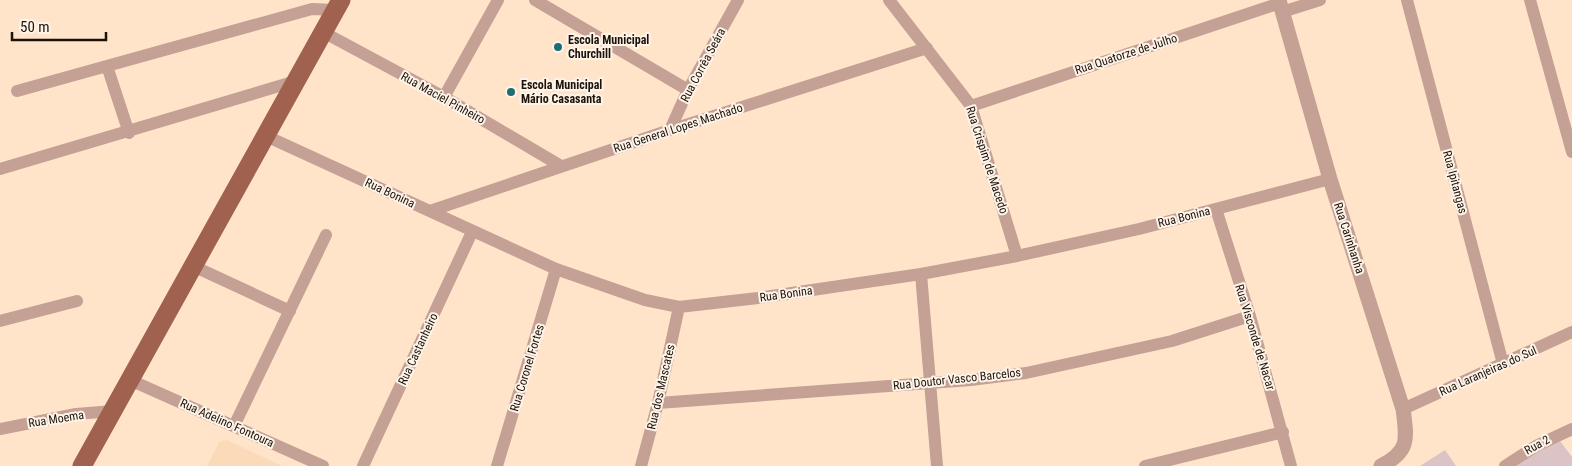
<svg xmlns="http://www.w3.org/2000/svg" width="1572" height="466" viewBox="0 0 1572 466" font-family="'Roboto Condensed',sans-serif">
	<rect width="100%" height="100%" fill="#ffe4c9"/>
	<!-- built -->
	<path fill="#fbdab9" d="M227 440 282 466H207L219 442Z"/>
	<!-- green -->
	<path fill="#dbc3c6" d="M1557 437 1572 457V466H1510Z
		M1445 450 1456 466H1420Z"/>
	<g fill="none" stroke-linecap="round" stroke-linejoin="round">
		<!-- minor -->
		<path stroke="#c4a095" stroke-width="12" d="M535 0 688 90
			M889 0 971 106 1017 256
			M1407 0 1503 364
			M1530 0 1572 152
			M1282 12 1320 0
			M323 32 444 97 561 166
			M107 66 129 133
			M17 91 312 9 335 10
			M444 97 498 0
			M971 106 1280 3
			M670 130 688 90 738 0
			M266 136 556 269 645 300 679 307 758 298 921 274 1017 256 1139 229 1330 179
			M0 169 296 81
			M1216 209 1250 316 1291 466
			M430 211 670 130 927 48
			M193 266 290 311
			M921 274 937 466
			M0 321 77 301
			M130 380 323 466
			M658 403 971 380 1026 373 1172 341 1250 316
			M1403 409 1572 332
			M234 426 326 235
			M0 429 76 414 113 411
			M363 466 472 232
			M497 466 556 269
			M641 466 658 403 679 307
			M1145 466 1283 432
			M1505 466 1536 446 1572 429"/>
		<!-- tertiary -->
		<path stroke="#c4a095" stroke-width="15" d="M1279 0 1330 179 1403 409C1407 439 1410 451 1381 466"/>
		<!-- primary -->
		<path stroke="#a0624f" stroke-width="19" d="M82 466 341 0"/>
	</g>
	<!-- markers -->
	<g fill="#216b75" stroke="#fff4e9" stroke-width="2">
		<circle cx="558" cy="47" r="5"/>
		<circle cx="511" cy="92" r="5"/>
	</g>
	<g text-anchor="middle" stroke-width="4" stroke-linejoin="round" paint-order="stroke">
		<!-- poi labels -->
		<g font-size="12" font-weight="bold" fill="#1b1209" stroke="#fff4e9" text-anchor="start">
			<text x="568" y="44">Escola Municipal<tspan x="568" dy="14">Churchill</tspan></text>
			<text x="521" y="89">Escola Municipal<tspan x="521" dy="14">Mário Casasanta</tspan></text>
		</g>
		<!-- street labels -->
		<g font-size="12" fill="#1b1209" stroke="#fff4e9">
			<text transform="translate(1126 54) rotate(-18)" y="4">Rua Quatorze de Julho</text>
			<text transform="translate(703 65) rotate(-62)" y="4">Rua Corrêa Seára</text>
			<text transform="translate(443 98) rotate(29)" y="4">Rua Maciel Pinheiro</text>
			<text transform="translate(678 128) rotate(-18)" y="4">Rua General Lopes Machado</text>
			<text transform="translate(987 160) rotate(72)" y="4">Rua Crispim de Macedo</text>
			<text transform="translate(1455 182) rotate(75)" y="4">Rua Ipitangas</text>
			<text transform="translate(390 193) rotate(25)" y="4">Rua Bonina</text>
			<text transform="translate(1184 217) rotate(-14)" y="4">Rua Bonina</text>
			<text transform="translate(1349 238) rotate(72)" y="4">Rua Carinhanha</text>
			<text transform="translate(786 294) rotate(-8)" y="4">Rua Bonina</text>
			<text transform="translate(1255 337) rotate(73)" y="4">Rua Visconde de Nacar</text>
			<text transform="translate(418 349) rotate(-65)" y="4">Rua Castanheiro</text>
			<text transform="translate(527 368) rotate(-73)" y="4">Rua Coronel Fortes</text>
			<text transform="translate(1488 371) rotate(-24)" y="4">Rua Laranjeiras do Sul</text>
			<text transform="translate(957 379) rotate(-6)" y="4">Rua Doutor Vasco Barcelos</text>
			<text transform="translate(661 387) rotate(-77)" y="4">Rua dos Mascates</text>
			<text transform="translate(56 419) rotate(-9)" y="4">Rua Moema</text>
			<text transform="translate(227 423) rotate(24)" y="4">Rua Adelino Fontoura</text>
			<text transform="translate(1537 445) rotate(-29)" y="4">Rua 2</text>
		</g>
	</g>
	<!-- scale -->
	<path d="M12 32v8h94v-8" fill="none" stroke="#1b1209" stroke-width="2.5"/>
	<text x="20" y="32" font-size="15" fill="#1b1209" stroke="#fff4e9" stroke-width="4" paint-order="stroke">50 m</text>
</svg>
